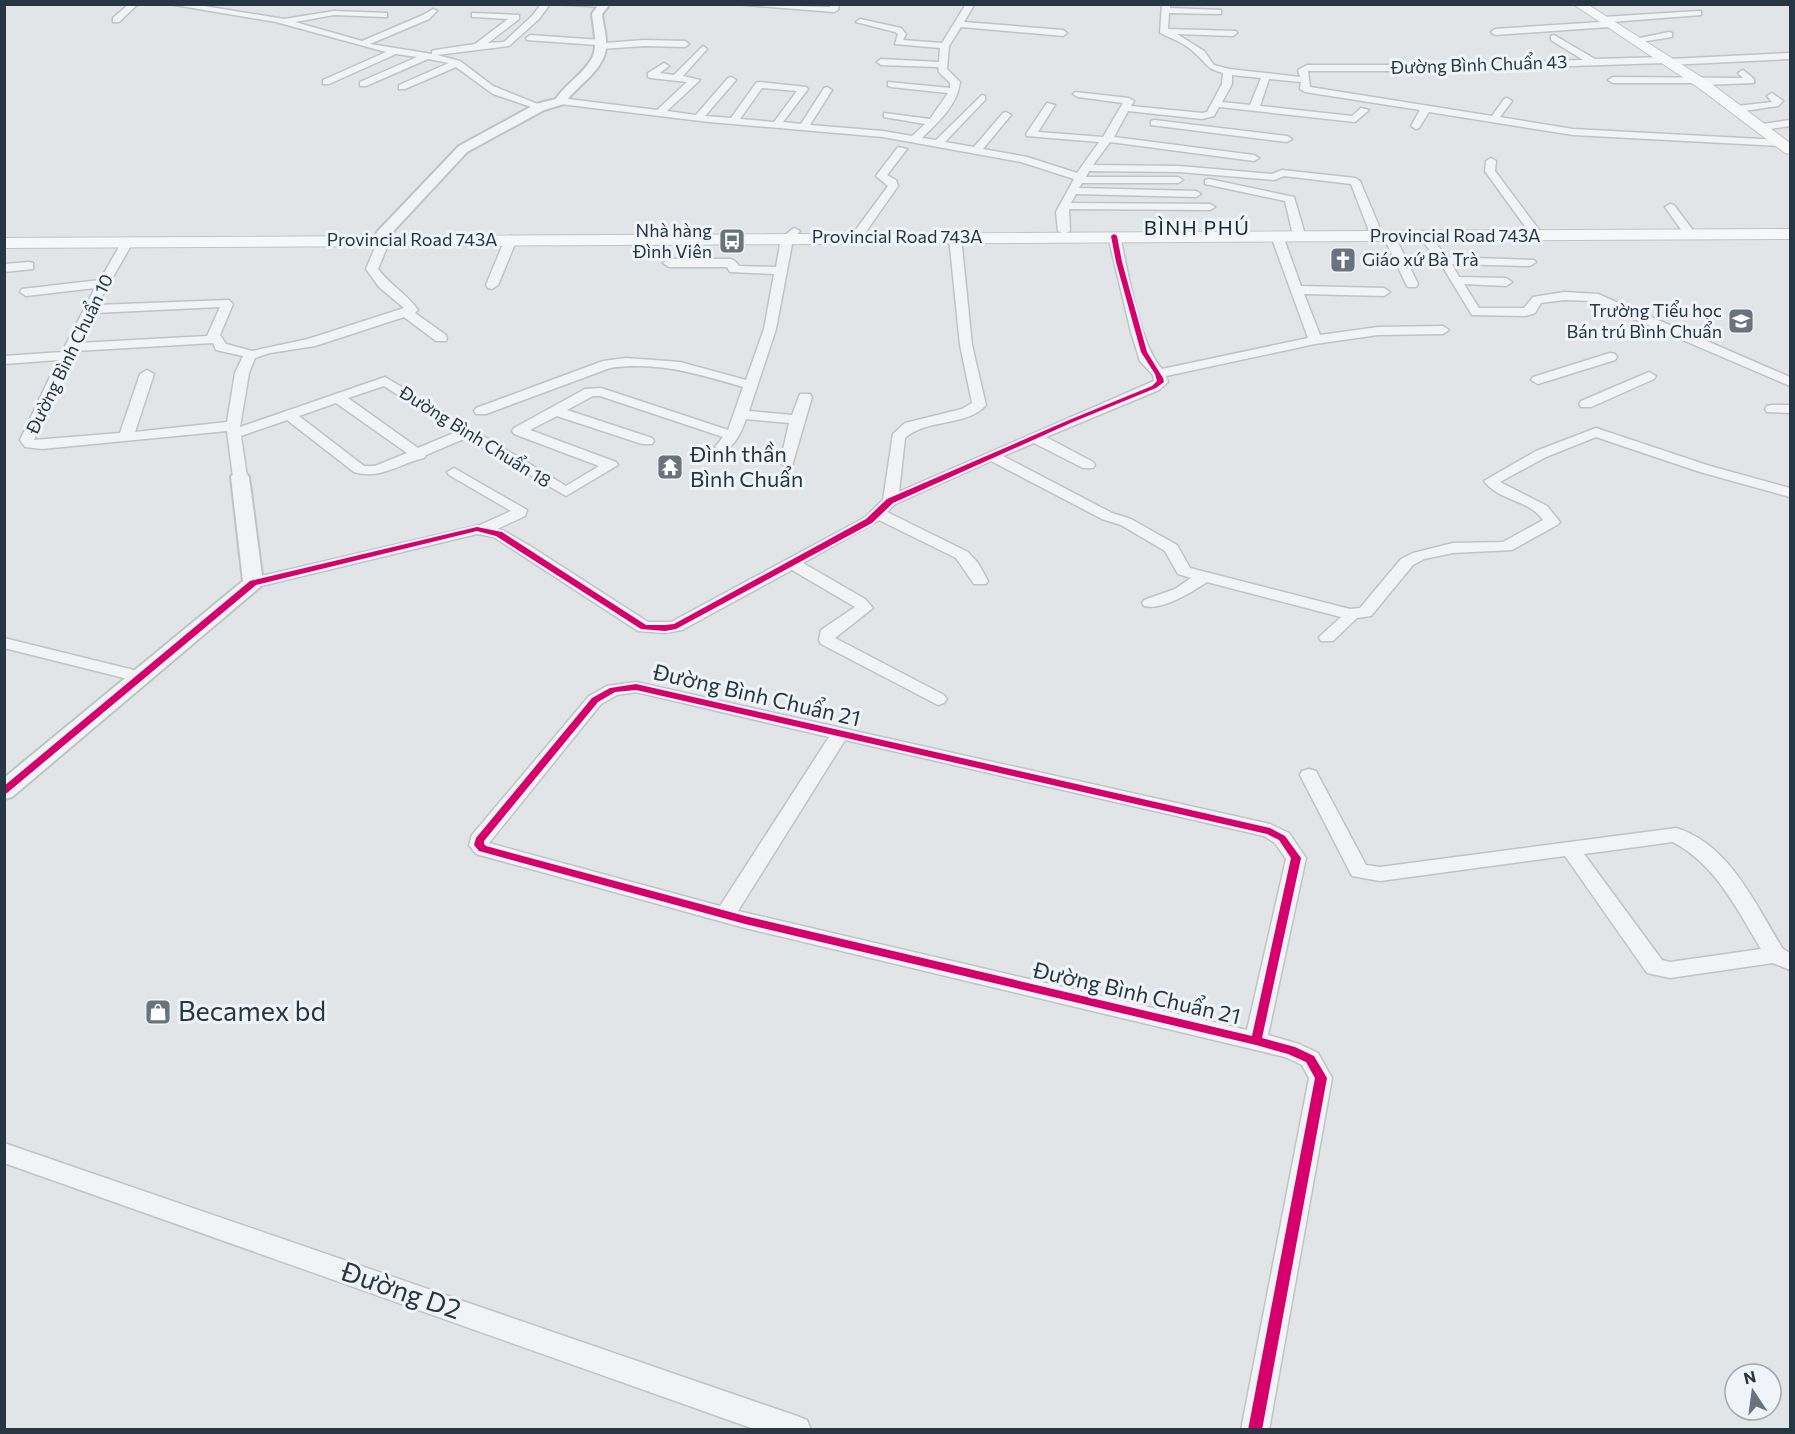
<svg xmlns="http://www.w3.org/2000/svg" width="1795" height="1434" viewBox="0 0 1795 1434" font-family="Commissioner,sans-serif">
	<rect width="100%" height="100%" fill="#e2e5e8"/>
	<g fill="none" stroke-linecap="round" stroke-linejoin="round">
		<defs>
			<path id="minor" d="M129 4H138L119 22H113V18Z
				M169 4H192L284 19 334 11 387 13V17H384L334 15 295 22 362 41 423 15 433 9 437 11 429 19 370 44 432 54V51L435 50 475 44 508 19 475 17H472V13L519 15V19L488 43 504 42 533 15 541 4H550L539 19 509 46 437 55 460 61 493 86 545 107 537 109 493 94 456 67 405 89H399V85L449 63 428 59 366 86H360V82L417 57 396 54 329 84H323V80L386 52 276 22Z
				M552 4H608V5L604 7Z
				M734 4 830 7 831 4H839L838 10 834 12Z
				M966 4 974 5 964 22 1063 30 1067 33 1063 36 961 27 949 46 947 69 960 82C957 106 938 122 922 138L936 140 982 95 985 96V100L945 142 974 147 1003 113 1006 112 1011 115 983 149 1027 157 1077 173 1099 142 1027 136 1026 134 1047 103 1055 105 1038 132 1103 137 1123 103 1078 97 1073 94 1075 92 1129 98 1134 101 1131 106 1202 113 1207 112 1222 84 1223 73C1206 68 1209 66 1197 55 1187 44 1173 39 1160 33L1162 4H1170V8L1221 10V14H1218L1169 13 1168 29 1236 31 1237 33 1233 36 1177 34 1204 51 1214 65 1229 69 1300 77 1298 70 1307 65H1410L1583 60 1551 40V36L1554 35 1595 59 1665 57 1669 59 1790 53V59L1669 65 1665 63 1410 71H1308L1310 87 1492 116 1504 99 1507 98 1512 101 1500 117 1573 129 1782 140 1787 143 1782 146 1573 135 1429 112 1419 128 1416 129 1411 126 1420 110 1305 92 1300 89 1301 82 1269 79 1260 106 1352 116 1361 108 1369 110 1355 122 1219 107 1214 116 1202 119 1128 111 1114 137 1254 155 1259 158 1254 161 1110 142 1093 165 1179 166 1272 174 1282 170 1355 178 1360 181 1381 231 1379 233 1375 234 1369 231 1351 184 1284 176 1274 180 1179 172 1089 171 1086 177H1178L1183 180 1178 183H1082L1079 188 1196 191 1201 194 1196 197 1076 194 1071 203 1210 204 1215 207 1210 210 1069 209 1070 231 1064 234 1058 231 1056 212 1074 179 1021 162 883 137 709 122 560 104 555 101 560 98 657 110 687 82 651 78 648 77V73L664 63 669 66 660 73 674 75 703 46 707 49 683 76 700 80 667 111 696 115 728 78 731 77 736 80 705 116 731 118 756 83 759 82 806 87 808 89 783 122 801 124 824 88 827 87 832 90 810 125 883 131 912 136 925 124 884 117V113L930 119 948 93 891 87 888 86V82L950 88V83L939 72 938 67 881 65 877 62 881 59 939 62 940 48 895 44 898 34 895 32 856 22 860 19 901 28 906 34 903 40 942 43ZM1232 75 1261 78 1250 105 1222 102 1232 84ZM762 88 797 91 774 122 740 119Z
				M1698 11H1701V15L1611 22 1613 24 1609 27 1495 35 1491 32 1495 29 1601 22 1599 20 1603 17Z
				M1669 32 1672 33V37L1634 43 1630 40Z
				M530 35 601 40 605 43 644 40 685 41 689 44 685 47 644 46 601 49 597 45 527 40 526 38Z
				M1743 70 1754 79V83L1700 85 1696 83H1613L1608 80 1613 77 1743 78 1738 73Z
				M1772 93 1783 101 1778 106 1737 112 1732 109 1737 106 1772 102 1767 96Z
				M1154 120 1287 136 1292 139 1287 142 1151 125V121Z
				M1790 120V126L1762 130 1757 127 1762 124Z
				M898 147 907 149 887 175 896 180 898 186 865 233H857L855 231 888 186 876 176Z
				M1491 158 1496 161 1495 171 1539 230 1537 232H1529L1485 171 1486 161Z
				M1209 179 1294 197 1304 231 1298 234 1292 231 1285 201 1205 184V180Z
				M1670 204 1674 205 1692 229 1690 231H1682L1665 207Z
				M794 228 800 231 793 239 776 329 749 411 792 415 800 394H810L812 397 792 466 787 467 780 463 789 423 746 419C742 430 735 448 722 451L715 447 723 437 600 396H593L567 410 652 438 654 441 652 444H642L557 416 530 430 616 462 618 465 566 496 466 438 426 455 424 458C398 464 381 480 354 472L287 420 241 436 247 477 240 481 233 477 227 431 42 449 25 447 20 440 58 360 4 364V356L62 352 95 288 26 296 20 292 22 289 100 280 123 240H131L133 242 97 305 229 300 233 304 220 335 226 344 252 351 308 339 404 308 379 287 366 269 378 240 384 237 390 240 378 269C390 285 407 294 418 310L415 313 446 335 447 338 446 341H436L404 317 315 346 270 353 255 358 249 373 240 427 385 377 566 486 599 466 514 434 512 431 514 428 585 389 601 388 728 430 743 387C699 374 657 361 610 368L486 414H476L474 411 476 408 603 361 626 358 680 362 746 380 764 329 774 274 730 272 727 267H669L663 263 669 259H731L735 261 739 266 776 267 781 238ZM220 307 207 336 79 343 94 313ZM213 343 216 350 243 356 235 373 227 422 135 432 154 374 147 370 140 374 120 433 34 440 76 351ZM384 386 456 432 418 448 348 398ZM336 403 407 453 375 466H364L299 416Z
				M1114 233 1120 236C1128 271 1139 344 1162 369L1308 338 1271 236 1277 233 1283 236 1301 286 1384 288 1390 292 1384 296 1304 294 1320 335 1378 327 1443 326 1449 330 1443 334 1378 335 1315 344 1166 376 1168 382 1159 390 1046 437 1093 462 1095 465 1093 468H1083L1034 443 1003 456 1112 513 1131 519 1177 545 1190 568 1350 609 1360 608 1401 559 1413 553 1453 543 1503 542 1543 520C1530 500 1499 501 1484 481L1536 451 1596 428 1710 466 1790 488V497L1700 472 1596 437 1546 457 1500 482 1547 506 1560 522 1557 525 1512 550 1453 553 1424 559 1413 565 1371 616 1357 618 1333 641H1321L1319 637 1341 617 1207 582C1192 592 1162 611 1144 606L1142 603 1144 600 1175 589 1191 578 1178 574 1165 551 1121 525 1102 519 991 461 895 504 887 512 968 552 978 563 988 581 986 584H974L956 558 879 520 803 563 865 599 873 608 835 638 944 695 947 699 944 703 938 705 821 644 819 640 821 630 855 607 792 570 682 630 665 633 638 631 494 537 477 534 253 588 245 583 253 578 480 525 511 511 449 475 447 472 454 468 527 510 525 516 497 529 504 531 530 546 648 622H671L864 518 883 500 893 434 905 423 962 409 972 403 960 345 949 237 951 235 955 234 961 237 972 345 986 405C967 427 927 418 905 438L899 492 1154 381 1153 375 1140 361 1131 332 1108 236Z
				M1389 233 1395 236 1418 284 1416 287H1408L1406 284 1383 236Z
				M1425 234 1429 235 1447 257 1534 260 1536 262 1530 266 1452 264 1459 277 1506 278 1512 282 1506 286 1464 284 1479 308H1524L1533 297 1564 292 1598 294 1790 377V386L1592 301 1564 300 1541 303 1535 313 1526 316 1472 315 1439 261 1419 237Z
				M511 236 517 239 498 285 492 289 488 288 486 285 505 239Z
				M29 262 33 263V269L4 272V264Z
				M1610 353 1615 354 1617 357 1615 360 1538 384 1531 380 1533 377Z
				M1649 372 1656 376 1654 379 1591 407H1581L1579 404 1581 401Z
				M1772 405H1790V413L1767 412 1765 409 1767 406Z
				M4 638 146 673 149 677 146 681 140 682 4 648Z
				M636 682 1270 824 1289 833 1306 858 1268 1035 1299 1044 1318 1053 1332 1078 1269 1430H1241L1309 1078 1302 1065 1285 1057 1256 1050 745 928 476 854 469 845 472 835 589 696 607 686ZM636 692 829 737 720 906 489 843 601 704 617 695ZM845 740 1264 836 1275 843 1286 859 1247 1030 738 911Z
				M1309 769 1316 771 1318 775 1366 865 1380 867 1676 828C1730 844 1756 906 1783 949L1790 953V970L1773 963 1670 978 1647 973 1565 856 1380 881 1352 876 1300 775 1302 771ZM1673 842C1717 866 1736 908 1761 949L1670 962 1662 960 1584 854Z
				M4 1143 797 1416 807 1420 811 1430H757L4 1163Z"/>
			<path id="tertiary" d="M599 4H610L602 14C603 25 607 37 606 47 605 70 576 86 564 104L544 110 467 152 388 237H378L376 234 378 231 459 146 536 104 556 99C566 82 594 68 595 47 596 36 593 25 592 14Z
				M240 471 246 473 249 477 263 583 260 587 12 797 4 799V778L243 581 231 477 234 473Z"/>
			<path id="secondary" d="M1573 4H1587L1709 82 1790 143V154L1785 153 1699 88Z
				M1790 229V239L4 248V238Z"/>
		</defs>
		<!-- minor casing -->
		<use href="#minor" stroke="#c0c3c6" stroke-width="3"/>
		<!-- tertiary casing -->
		<use href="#tertiary" stroke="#c0c3c6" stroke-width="4"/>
		<!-- secondary casing -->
		<use href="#secondary" stroke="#c0c3c6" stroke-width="2"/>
		<!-- minor -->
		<use href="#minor" fill="#f2f3f4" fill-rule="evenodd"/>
		<!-- tertiary -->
		<use href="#tertiary" fill="#f2f3f4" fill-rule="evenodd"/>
		<!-- secondary -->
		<use href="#secondary" fill="#f6f7f7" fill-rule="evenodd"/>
		<defs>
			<path id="cycleway" d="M1114 234 1117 236 1122 262 1147 352 1163 378 1164 382 1156 388 1073 422 893 503 872 523 676 629 665 631 641 629 496 536 477 531 256 585 7 793 4 794V786L250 581 477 527 502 532 646 625H665L674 624 866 519 887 499 1069 420 1152 386 1157 381 1155 374 1141 352 1116 262 1111 236Z
				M636 684 1270 828 1285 836 1301 858 1262 1038 1295 1047 1314 1056 1327 1078 1262 1430H1248L1315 1078 1306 1062 1288 1054 1256 1045 745 924 479 851 474 845 476 838 592 698 610 688ZM636 690 1267 834 1279 840 1291 858 1252 1036 745 916 486 846 484 844V841L598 702 615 692Z"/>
		</defs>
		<!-- cycleway casing -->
		<use href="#cycleway" stroke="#f0f4f8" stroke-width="4"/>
		<!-- cycleway -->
		<use href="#cycleway" fill="#d6006c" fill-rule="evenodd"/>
	</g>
	<!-- icons -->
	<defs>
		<symbol id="bus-square" viewBox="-11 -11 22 22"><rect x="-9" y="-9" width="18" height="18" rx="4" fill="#68737d" stroke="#f0f4f8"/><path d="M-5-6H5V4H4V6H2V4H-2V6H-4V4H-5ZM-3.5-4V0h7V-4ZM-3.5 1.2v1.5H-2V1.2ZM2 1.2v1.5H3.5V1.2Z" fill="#fff"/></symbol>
		<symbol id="church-square" viewBox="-11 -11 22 22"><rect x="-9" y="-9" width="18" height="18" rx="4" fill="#68737d" stroke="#f0f4f8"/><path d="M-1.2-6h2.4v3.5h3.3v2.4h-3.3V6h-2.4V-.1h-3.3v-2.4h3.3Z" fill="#fff"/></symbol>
		<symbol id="school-square" viewBox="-11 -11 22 22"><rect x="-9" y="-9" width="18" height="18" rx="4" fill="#68737d" stroke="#f0f4f8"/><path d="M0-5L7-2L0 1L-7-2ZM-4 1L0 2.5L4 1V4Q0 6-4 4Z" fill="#fff"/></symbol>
		<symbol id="temple-square" viewBox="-11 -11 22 22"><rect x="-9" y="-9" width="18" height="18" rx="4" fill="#68737d" stroke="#f0f4f8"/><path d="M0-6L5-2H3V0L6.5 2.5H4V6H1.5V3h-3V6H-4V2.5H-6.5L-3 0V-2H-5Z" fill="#fff"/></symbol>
		<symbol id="shop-square" viewBox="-11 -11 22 22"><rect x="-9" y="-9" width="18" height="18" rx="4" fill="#68737d" stroke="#f0f4f8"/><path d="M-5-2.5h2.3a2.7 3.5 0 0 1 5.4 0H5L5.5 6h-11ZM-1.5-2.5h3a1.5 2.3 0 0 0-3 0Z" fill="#fff"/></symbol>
	</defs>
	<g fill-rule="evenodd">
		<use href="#bus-square" x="717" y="226" width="30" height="30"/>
		<use href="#church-square" x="1328" y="245" width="30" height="30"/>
		<use href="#school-square" x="1726" y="306" width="30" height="30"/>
		<use href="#temple-square" x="655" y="452" width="30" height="30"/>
		<use href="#shop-square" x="143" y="997" width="30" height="30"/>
	</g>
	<g text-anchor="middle" stroke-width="6" stroke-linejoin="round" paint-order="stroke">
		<!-- far-street labels -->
		<g font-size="18" fill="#273643" stroke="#f0f4f8">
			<text transform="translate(1479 65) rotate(-2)" y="6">Đường Bình Chuẩn 43</text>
			<text x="1455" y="242">Provincial Road 743A</text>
			<text x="897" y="243">Provincial Road 743A</text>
			<text x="412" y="246">Provincial Road 743A</text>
			<text transform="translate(70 354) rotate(-64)" y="6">Đường Bình Chuẩn 10</text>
			<text transform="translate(475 437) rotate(32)" y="6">Đường Bình Chuẩn 18</text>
		</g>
		<!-- far-poi labels -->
		<g font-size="18" fill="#273643" stroke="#f0f4f8" text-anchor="end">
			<text x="712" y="237">Nhà hàng<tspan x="712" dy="21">Đình Viên</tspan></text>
			<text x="1362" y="266" text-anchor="start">Giáo xứ Bà Trà</text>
			<text x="1722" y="317">Trường Tiểu học<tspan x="1722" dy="21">Bán trú Bình Chuẩn</tspan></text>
		</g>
		<!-- far-neighbourhood labels -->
		<g font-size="20" letter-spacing="1.5" fill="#1a2734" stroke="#f0f4f8">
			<text x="1197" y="235">BÌNH PHÚ</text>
		</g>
		<!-- poi labels -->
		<g font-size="22" fill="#273643" stroke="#f0f4f8" text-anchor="start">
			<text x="690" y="462">Đình thần<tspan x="690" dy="25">Bình Chuẩn</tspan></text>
		</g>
		<!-- street labels -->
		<g font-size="22" fill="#273643" stroke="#f0f4f8">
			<text transform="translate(757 695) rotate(13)" y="8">Đường Bình Chuẩn 21</text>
			<text transform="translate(1137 993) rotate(13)" y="8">Đường Bình Chuẩn 21</text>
		</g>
		<!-- near-poi labels -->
		<g font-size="27" fill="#273643" stroke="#f0f4f8" text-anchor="start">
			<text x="178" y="1021">Becamex bd</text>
		</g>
		<!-- near-street labels -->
		<g font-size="27" fill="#273643" stroke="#f0f4f8">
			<text transform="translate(401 1291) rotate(19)" y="9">Đường D2</text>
		</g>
	</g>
	<!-- border -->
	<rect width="1795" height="1434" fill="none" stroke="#273643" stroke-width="12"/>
	<!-- north arrow -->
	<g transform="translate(1753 1392) rotate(347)"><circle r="28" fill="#f0f4f8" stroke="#a0a8b0" stroke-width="1.5"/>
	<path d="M0-4.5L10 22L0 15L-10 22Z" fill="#68737d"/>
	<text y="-9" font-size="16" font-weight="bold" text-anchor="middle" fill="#273643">N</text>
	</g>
</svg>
